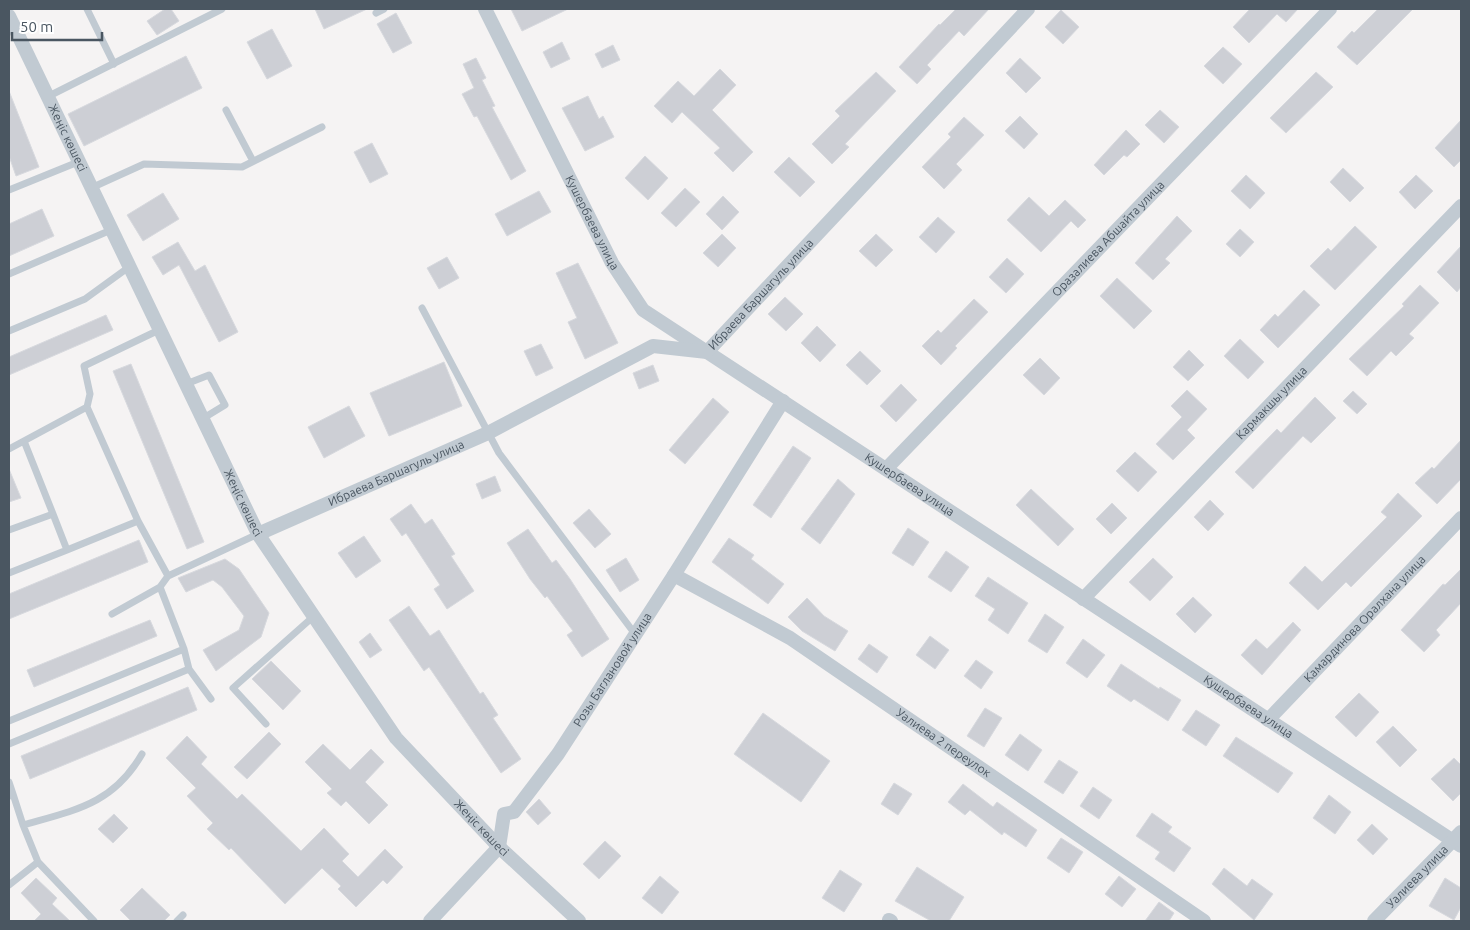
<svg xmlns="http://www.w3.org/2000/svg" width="1470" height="930" viewBox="0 0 1470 930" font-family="Ubuntu,sans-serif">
	<rect width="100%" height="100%" fill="#f5f3f3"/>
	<!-- building -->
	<path fill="#cdcfd5" stroke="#d7d9de" d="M165 9H171L179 21 157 35 147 21Z
		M315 9H367L324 29Z
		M511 9H568L522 31Z
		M956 9H989L964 36 959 31 927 65 931 69 917 84 899 67 939 24 940 25Z
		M1250 9H1298L1286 22 1277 14 1249 43 1233 27Z
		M1378 9H1413L1357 65 1337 47 1352 31 1354 33Z
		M1061 10 1079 27 1063 44 1045 27Z
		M396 13 412 43 393 53 377 24Z
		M272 29 292 66 267 79 247 42Z
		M562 42 570 59 551 68 543 52Z
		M613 45 620 60 602 68 595 54Z
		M1223 47 1242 64 1223 84 1204 66Z
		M186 56 202 88 84 146 68 114Z
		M476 58 486 78 482 80 495 106 492 107 526 171 511 180 477 116 474 117 462 94 474 88 463 64Z
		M1020 58 1041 78 1026 93 1006 73Z
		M720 69 736 85 712 110 753 152 733 172 714 153 720 148 682 112 672 123 654 106 678 81 694 96Z
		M876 72 896 91 845 144 849 147 832 164 812 144 840 116 835 111Z
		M1316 72 1333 87 1286 133 1270 118Z
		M9 91 39 167 16 176 9 156Z
		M588 96 599 119 603 116 614 137 585 151 562 108Z
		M1160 110 1179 127 1164 143 1145 125Z
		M1020 116 1038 134 1024 149 1005 131Z
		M964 117 984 135 956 164 962 170 944 189 922 167 951 137 948 134Z
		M1461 120V160L1454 167 1435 148Z
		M1126 130 1140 144 1127 157 1124 155 1104 175 1094 165Z
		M372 143 388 174 370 183 354 152Z
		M645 156 668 178 648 200 625 178Z
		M789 157 815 182 800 197 774 172Z
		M1343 168 1364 188 1350 202 1330 182Z
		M1246 175 1265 193 1250 209 1231 191Z
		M1416 175 1433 191 1415 209 1399 192Z
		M685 188 700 202 676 227 661 213Z
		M539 191 551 212 507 236 495 214Z
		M163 193 179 219 143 241 127 215Z
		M723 196 739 212 722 230 706 214Z
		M1029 197 1049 216 1065 200 1086 220 1078 228 1071 221 1041 252 1007 220Z
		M42 209 54 236 9 256V224Z
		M1177 216 1192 231 1165 259 1170 263 1153 280 1135 263Z
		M938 217 955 232 936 253 919 237Z
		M1355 226 1377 247 1335 290 1310 266 1328 248 1331 251Z
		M1240 229 1254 242 1240 257 1226 244Z
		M722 234 736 248 718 267 703 253Z
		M876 234 893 250 876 267 859 251Z
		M178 242 195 271 205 265 238 332 219 342 179 265 163 275 152 257Z
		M1461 246V287L1457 292 1437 272Z
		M447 257 459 278 439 289 427 268Z
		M1007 258 1024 274 1006 293 989 277Z
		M578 263 618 343 585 359 568 322 577 318 556 273Z
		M1117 278 1152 311 1134 329 1100 296Z
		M1420 285 1439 303 1409 334 1414 338 1396 356 1391 351 1367 376 1349 359 1404 306 1402 304Z
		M1304 290 1320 305 1278 348 1260 330 1275 314 1278 317Z
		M785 297 803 314 786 331 768 314Z
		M974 299 988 312 955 346 957 348 941 365 922 346 938 330 941 333Z
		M106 315 113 330 9 375V357Z
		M817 326 836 345 820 362 801 343Z
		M1240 339 1264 362 1248 379 1224 356Z
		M541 344 553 368 536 376 524 351Z
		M1189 350 1204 365 1188 381 1173 367Z
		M860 351 881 371 867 385 846 365Z
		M1040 358 1060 378 1044 395 1023 375Z
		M444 362 462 406 389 436 370 393Z
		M131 364 204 542 187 549 113 371Z
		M653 365 659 381 639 389 633 373Z
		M901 384 917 400 896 422 880 406Z
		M1187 390 1207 409 1187 430 1195 438 1173 460 1156 444 1182 417 1171 406Z
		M1353 391 1367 404 1357 414 1343 401Z
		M1315 397 1336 418 1311 443 1303 436 1253 489 1235 472 1277 429 1281 433Z
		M713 398 729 412 685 464 669 450Z
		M349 406 365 436 324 458 308 427Z
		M1461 440V479L1437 504 1415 483 1432 467 1434 469Z
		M793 446 811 458 771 518 753 505Z
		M1135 452 1157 472 1138 492 1116 471Z
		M9 469 21 498 9 502Z
		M495 476 501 491 482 499 476 484Z
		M838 479 855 494 820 544 801 529Z
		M1031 489 1074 529 1058 546 1016 505Z
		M1398 493 1422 516 1351 587 1346 582 1318 610 1289 583 1305 566 1322 582 1387 517 1381 512Z
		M1210 500 1224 514 1208 531 1194 517Z
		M1112 503 1127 518 1111 534 1096 519Z
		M411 504 425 524 432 519 455 554 451 556 474 591 447 609 434 589 440 585 406 533 402 536 390 519Z
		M589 509 611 534 595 548 573 523Z
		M908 528 929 542 913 566 892 553Z
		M528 529 552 563 556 560 570 579 609 639 582 657 567 635 573 631 547 596 545 598 530 579 507 543Z
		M364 536 381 561 356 578 338 553Z
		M729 538 754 555 751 559 784 584 768 604 712 562Z
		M139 540 148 562 9 619V594Z
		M946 551 969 567 951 592 928 577Z
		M626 558 639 580 620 592 606 570Z
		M1153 558 1173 577 1150 601 1129 582Z
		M225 559 239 569 269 613 261 637 216 671 203 650 239 630 244 616 222 587 213 580 186 592 178 578Z
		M1461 569V603L1436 630 1440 635 1424 652 1401 630 1443 584 1445 585Z
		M988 577 1028 603 1008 634 988 620 995 609 975 596Z
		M1193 597 1212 615 1195 633 1176 614Z
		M807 598 824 616 848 631 835 651 802 631 788 617Z
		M409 606 430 636 439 630 480 694 483 692 498 715 493 718 521 759 501 773 429 667 424 671 389 620Z
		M1045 614 1064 627 1047 653 1028 641Z
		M150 620 157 636 34 687 27 670Z
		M1293 622 1301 630 1262 675 1241 655 1256 639 1267 649Z
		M370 633 382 650 370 658 359 642Z
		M930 636 949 650 935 669 916 655Z
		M1083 639 1105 655 1087 678 1066 663Z
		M869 644 888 657 877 673 858 659Z
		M976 660 993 672 981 689 964 676Z
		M271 661 301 691 283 710 252 679Z
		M1121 664 1159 689 1160 687 1181 700 1168 721 1134 699 1131 702 1107 686Z
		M188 687 197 710 30 779 21 756Z
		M1359 693 1379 712 1356 737 1335 717Z
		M985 708 1002 718 984 747 967 736Z
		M1196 710 1220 725 1206 746 1182 730Z
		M763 713 830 761 801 802 734 754Z
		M1393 726 1417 750 1400 767 1376 742Z
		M269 732 281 744 247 779 234 767Z
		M1020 734 1042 750 1028 771 1005 755Z
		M187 736 207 757 201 764 237 799 242 794 301 851 324 828 349 854 342 861 358 877 385 849 403 867 387 884 383 880 356 907 338 889 341 886 322 868 285 904 231 848 229 850 207 829 213 823 187 796 196 788 166 758Z
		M1236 737 1293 773 1278 793 1223 756Z
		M323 744 350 770 371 749 384 762 365 782 388 805 369 824 346 801 341 806 327 793 332 789 305 762Z
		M1454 758 1461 765V793L1453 801 1431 779Z
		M1059 760 1078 772 1063 794 1044 782Z
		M894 783 912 794 898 815 881 804Z
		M963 784 993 807 997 802 1037 830 1026 847 1004 832 1002 835 970 810 965 815 948 802Z
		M1093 787 1112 800 1099 819 1080 806Z
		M1329 795 1351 812 1335 834 1313 818Z
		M539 799 551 813 538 825 526 812Z
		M1152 813 1172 827 1168 832 1191 848 1174 872 1155 859 1160 852 1136 836Z
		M114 814 128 828 113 843 98 829Z
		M1372 824 1388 839 1373 855 1357 840Z
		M1061 838 1083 852 1069 873 1047 858Z
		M605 841 621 856 599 879 583 864Z
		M917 867 964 897 949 921H931L895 901Z
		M1224 868 1247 886 1252 879 1273 894 1254 920 1212 884Z
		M840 870 862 884 844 912 822 898Z
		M660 876 679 892 662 914 642 898Z
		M1119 876 1136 889 1122 907 1105 894Z
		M36 878 57 898 52 904 70 921H34L41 914 21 893Z
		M1445 878 1461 888V907L1454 920 1429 906Z
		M142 888 170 915 164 921H131L120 910Z
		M1159 902 1174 913 1169 921H1145Z"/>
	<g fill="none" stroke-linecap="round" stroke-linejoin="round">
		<!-- service -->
		<path stroke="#c1cad2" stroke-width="7" d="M87 9 114 64
			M376 13 384 9
			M47 97 222 9
			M226 110 253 161
			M91 188 144 164 242 167 322 127
			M9 190 78 162
			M9 274 111 230
			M422 308 499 453 635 634
			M9 331 85 299 129 267
			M186 384 209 375 225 405 202 419
			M9 449 87 407 90 394 84 366 159 330
			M53 514 67 550 138 521 87 407
			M138 521 168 576 258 534
			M9 530 53 514 24 441
			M9 573 67 550
			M112 614 160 587
			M189 669 211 699
			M9 721 184 649
			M266 724 233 688 314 616
			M9 744 189 669 184 649 160 587 168 576
			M9 782 13 794 9 796
			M13 794 23 825
			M38 862 23 825C76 810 113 804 142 754
			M9 885 38 862 94 921
			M177 921 183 915"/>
		<!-- minor -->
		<g stroke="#c1cad2" stroke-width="14">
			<path id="s1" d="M485 9 612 263 643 310 1461 846"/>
			<path id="s2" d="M9 16 258 534 396 738 499 847 579 921"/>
			<path id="s3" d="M886 469 1330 9"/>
			<path id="s4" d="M258 534 488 433 653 346 707 352 1028 9"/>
			<path id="s5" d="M674 575 790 638 1204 921"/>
			<path id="s6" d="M1083 599 1461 206"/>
			<path id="s7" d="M1268 720 1461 518"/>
			<path d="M889 920 891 921"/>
			<path id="s8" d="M430 921 499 847 504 814 514 812 558 754 674 575 783 401"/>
			<path id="s9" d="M1374 921 1461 832"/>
		</g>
	</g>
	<g text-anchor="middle" stroke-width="4" stroke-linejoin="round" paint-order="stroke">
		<!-- street labels -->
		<g font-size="12" fill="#4a5661" stroke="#fff">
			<text dy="4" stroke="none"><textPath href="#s2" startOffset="135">Жеңіс көшесі</textPath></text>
			<text dy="4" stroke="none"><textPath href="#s1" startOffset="239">Кушербаева улица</textPath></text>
			<text dy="4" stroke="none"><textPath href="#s3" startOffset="320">Оразалиева Абшайта улица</textPath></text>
			<text dy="4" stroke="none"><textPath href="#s4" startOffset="571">Ибраева Баршагуль улица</textPath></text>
			<text dy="4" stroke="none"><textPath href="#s6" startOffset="272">Кармакшы улица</textPath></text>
			<text dy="4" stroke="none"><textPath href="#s4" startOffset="151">Ибраева Баршагуль улица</textPath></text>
			<text dy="4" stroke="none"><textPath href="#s1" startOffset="659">Кушербаева улица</textPath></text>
			<text dy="4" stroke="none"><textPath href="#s2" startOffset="540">Жеңіс көшесі</textPath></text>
			<text dy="4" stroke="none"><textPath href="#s7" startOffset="140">Камардинова Оралхана улица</textPath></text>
			<text dy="4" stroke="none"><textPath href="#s8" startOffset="318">Розы Баглановой улица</textPath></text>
			<text dy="4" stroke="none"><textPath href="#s1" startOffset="1064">Кушербаева улица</textPath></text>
			<text dy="4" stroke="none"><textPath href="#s5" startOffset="318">Уалиева 2 переулок</textPath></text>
			<text dy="4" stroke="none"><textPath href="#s2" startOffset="945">Жеңіс көшесі</textPath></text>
			<text dy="4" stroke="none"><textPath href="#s9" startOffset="62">Уалиева улица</textPath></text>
		</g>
	</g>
	<!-- border -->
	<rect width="1470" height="930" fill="none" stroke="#4a5661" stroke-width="20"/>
	<!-- scale -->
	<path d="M12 32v8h90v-8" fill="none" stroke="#4a5661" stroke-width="2.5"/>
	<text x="20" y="32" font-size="15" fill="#4a5661" stroke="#ffffff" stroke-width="4" paint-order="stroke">50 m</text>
</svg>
